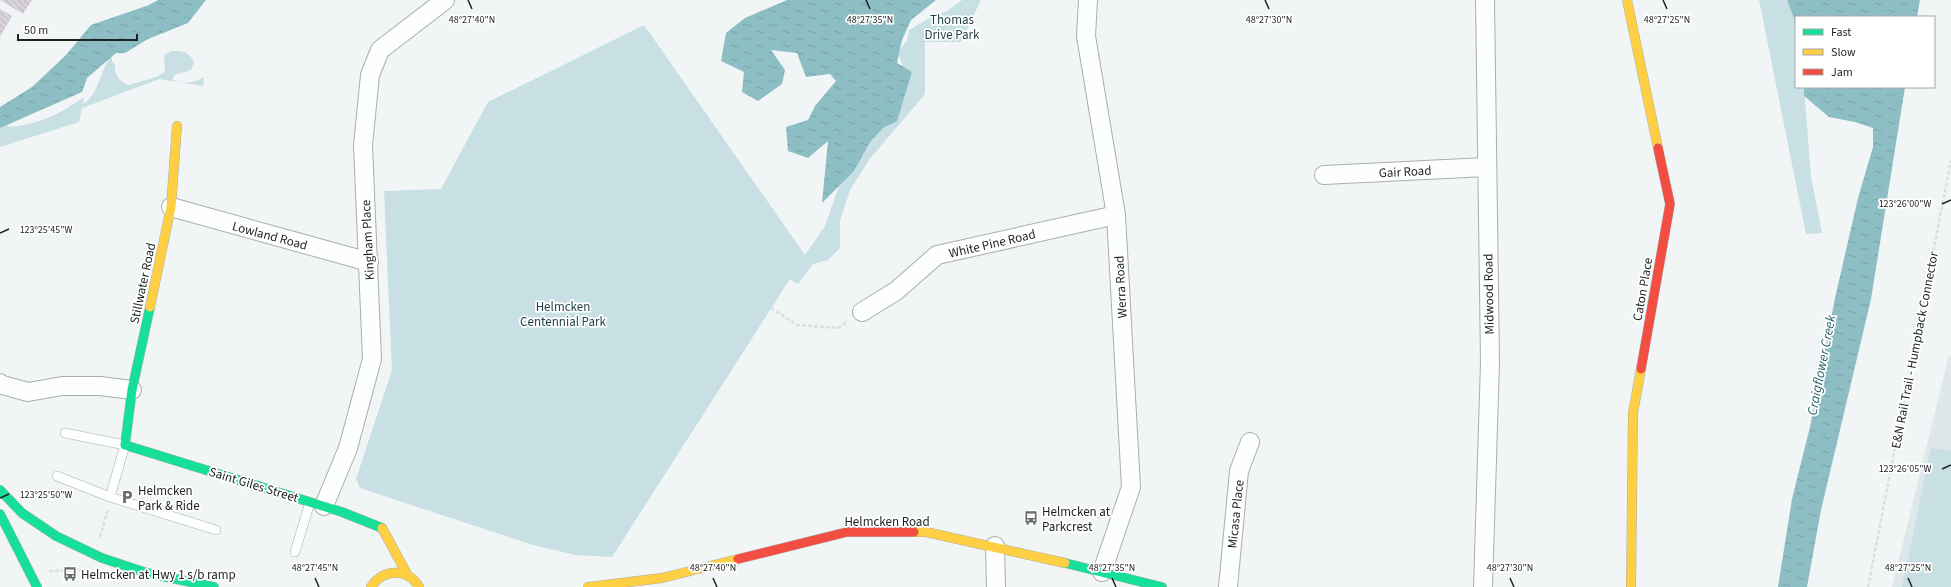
<svg xmlns="http://www.w3.org/2000/svg" width="1951" height="587" viewBox="0 0 1951 587" font-family="'Source Sans 3',sans-serif">
	<defs>
		<pattern id="water-ripples" width="26" height="14" patternUnits="userSpaceOnUse"><rect width="26" height="14" fill="#8cbec4"/><path d="M2 4q2-2 4 0t4 0M15 11q2-2 4 0t4 0" fill="none" stroke="#78a3a8"/></pattern>
		<pattern id="building-back-hatch" width="6" height="6" patternUnits="userSpaceOnUse"><rect width="6" height="6" fill="#d8d2da"/><path d="M-1 5l2 2M0 0l6 6M5-1l2 2" fill="none" stroke="#b9b4bb"/></pattern>
	</defs>
	<rect width="100%" height="100%" fill="#f1f5f6"/>
	<!-- built -->
	<path fill="#dee8ea" d="M1949 355 1951 356V587H1892Z"/>
	<!-- green -->
	<path fill="#c8e0e4" d="M962 0H981L961 42H925V94L869 160 850 190 840 221V248L828 260 813 264 798 284 790 279 612 557 575 555 533 545 360 488 356 479 392 370 384 191 441 189 488 102 644 25 805 255 825 226 839 186 904 69 899 56 900 50 907 40 909 30 933 16 947 11Z
		M1759 0H1787L1796 24V87H1804L1811 177 1822 233 1806 234Z
		M172 51C183 51 189 51 194 63L191 70 175 75 172 79C182 85 195 83 204 77L203 86 159 79 82 108 79 122 0 147V117L9 127C37 125 61 114 84 97L83 104C100 93 99 71 112 55V62L115 64C114 75 119 81 129 85 142 80 153 80 165 72L164 55Z
		M1931 448 1951 451V587H1902Z"/>
	<!-- water -->
	<path fill="url(#water-ripples)" d="M158 0H206L188 23 148 39 125 53H116L87 78 82 92 0 128V107L32 87 66 55 91 25 149 5Z
		M787 0H936L911 20 902 40 897 63 912 72 897 121 883 128 870 142 854 171 822 203 828 141 808 158 788 151 786 127 808 120 815 106 836 81 830 74 806 77 797 53 771 50 785 70 782 84 758 101 742 92 744 72 721 61 726 33 745 18Z
		M1787 0H1920L1917 17H1796V24Z
		M1804 87H1905L1871 299 1821 510 1807 587H1778L1792 499 1810 427 1835 298 1858 198 1873 147V128L1855 122 1829 117 1804 96Z"/>
	<!-- building -->
	<path fill="url(#building-back-hatch)" d="M0 0H32L23 14Z
		M0 9 12 16 0 37Z"/>
	<g fill="none" stroke-linecap="round" stroke-linejoin="round">
		<defs>
			<path id="lane" d="M65 433 125 445 110 497
				M57 476 110 497 216 530
				M295 552 310 502"/>
			<path id="street" d="M1088 0 1086 36 1116 215 1131 487 1102 572
				M1324 175 1486 167
				M171 207 369 262
				M862 312 896 291 937 255 1116 215
				M0 383 2 385 28 392 62 386H100L132 390
				M324 506 348 448 372 359 363 145 370 75 380 50 445 0
				M995 546 996 587
				M1228 587 1239 471 1250 442
				M1483 587 1490 362 1485 0"/>
			<path id="fast" d="M150 307 132 390 125 445 342 512 382 528
				M0 490 22 513 56 536 102 558 147 573 214 587
				M0 514 37 587
				M1065 563 1162 587"/>
			<path id="slow" d="M1627 0 1658 148
				M150 307 171 207 177 126
				M382 528 407 574
				M914 532H926L1065 563
				M371 587C383 569 407 567 419 587
				M588 587 662 578 738 559
				M1631 587 1633 413 1641 369"/>
			<path id="jam" d="M1641 369 1670 204 1658 148
				M738 559 847 532H914"/>
		</defs>
		<!-- lane casing -->
		<use href="#lane" stroke="#abaeae" stroke-width="10"/>
		<!-- street casing -->
		<use href="#street" stroke="#abaeae" stroke-width="20"/>
		<!-- fast casing -->
		<use href="#fast" stroke="#abaeae" stroke-width="10"/>
		<!-- slow casing -->
		<use href="#slow" stroke="#abaeae" stroke-width="10"/>
		<!-- jam casing -->
		<use href="#jam" stroke="#abaeae" stroke-width="10"/>
		<!-- path -->
		<path stroke="#dddfdf" stroke-width="2.5" stroke-dasharray="4 2" stroke-linecap="butt" d="M771 308 797 325 838 328 848 321
			M100 537 108 509
			M49 571 84 570
			M1868 587 1951 160"/>
		<!-- lane -->
		<use href="#lane" stroke="#fdfefe" stroke-width="9"/>
		<!-- street -->
		<use href="#street" stroke="#fdfefe" stroke-width="18"/>
		<!-- fast -->
		<use href="#fast" stroke="#16e098" stroke-width="9"/>
		<!-- slow -->
		<use href="#slow" stroke="#ffcf43" stroke-width="9"/>
		<!-- jam -->
		<use href="#jam" stroke="#f24e42" stroke-width="9"/>
	</g>
	<!-- ticks -->
	<path fill="none" stroke="#1f2121" stroke-width="1.5" d="M468 0 472 9M866 0 870 9M1265 0 1269 9M1663 0 1667 9M1942 204 1951 200M0 233 9 229M1942 469 1951 465M0 498 9 494M315 578 319 587M713 578 717 587M1112 578 1116 587M1510 578 1514 587M1908 578 1912 587"/>
	<!-- icons -->
	<defs>
		<symbol id="parking-bare" viewBox="-9 -9 18 18"><path d="M-3.5-5.5H1a3.5 3.5 0 0 1 0 7H-1V5.5H-3.5ZM-1-3.4V-.6H.8a1.4 1.4 0 0 0 0-2.8Z" fill="#686b6c" stroke="#fff" stroke-width="2.5" paint-order="stroke"/></symbol>
		<symbol id="bus-bare" viewBox="-9 -9 18 18"><path d="M-5-6H5V4H4V6H2V4H-2V6H-4V4H-5ZM-3.5-4V0h7V-4ZM-3.5 1.2v1.5H-2V1.2ZM2 1.2v1.5H3.5V1.2Z" fill="#686b6c" stroke="#fff" stroke-width="2.5" paint-order="stroke"/></symbol>
	</defs>
	<g fill-rule="evenodd">
		<use href="#parking-bare" x="117" y="487" width="20" height="20"/>
		<use href="#bus-bare" x="1021" y="508" width="20" height="20"/>
		<use href="#bus-bare" x="60" y="564" width="20" height="20"/>
	</g>
	<g text-anchor="middle" stroke-width="3.5" stroke-linejoin="round" paint-order="stroke">
		<!-- park labels -->
		<g font-size="13" fill="#1d3f44" stroke="#fff">
			<text x="952" y="24">Thomas<tspan x="952" dy="15">Drive Park</tspan></text>
			<text x="563" y="311">Helmcken<tspan x="563" dy="15">Centennial Park</tspan></text>
		</g>
		<!-- street labels -->
		<g font-size="13" fill="#1f2121" stroke="#fff">
			<text transform="translate(1405 171) rotate(-3)" y="5">Gair Road</text>
			<text transform="translate(270 235) rotate(15)" y="5">Lowland Road</text>
			<text transform="translate(367 240) rotate(-93)" y="5">Kingham Place</text>
			<text transform="translate(992 243) rotate(-13)" y="5">White Pine Road</text>
			<text transform="translate(142 283) rotate(-78)" y="5">Stillwater Road</text>
			<text transform="translate(1120 287) rotate(-93)" y="5">Werra Road</text>
			<text transform="translate(1642 289) rotate(-80)" y="5">Caton Place</text>
			<text transform="translate(1488 294) rotate(-91)" y="5">Midwood Road</text>
			<text transform="translate(1914 350) rotate(-79)" y="5">E&amp;N Rail Trail - Humpback Connector</text>
			<text transform="translate(254 484) rotate(17)" y="5">Saint Giles Street</text>
			<text transform="translate(1235 514) rotate(-84)" y="5">Micasa Place</text>
			<text x="887" y="526">Helmcken Road</text>
		</g>
		<!-- poi labels -->
		<g font-size="13" fill="#1f2121" stroke="#fff" text-anchor="start">
			<text x="138" y="495">Helmcken<tspan x="138" dy="15">Park &amp; Ride</tspan></text>
			<text x="1042" y="516">Helmcken at<tspan x="1042" dy="15">Parkcrest</tspan></text>
			<text x="81" y="579">Helmcken at Hwy 1 s/b ramp</text>
		</g>
		<!-- water labels -->
		<g font-size="14" font-style="italic" fill="#276168" stroke="#fff">
			<text transform="translate(1821 365) rotate(-79)" y="5">Craigflower Creek</text>
		</g>
	</g>
	<g font-size="10" text-anchor="middle" fill="#1f2121" stroke="#fff" stroke-width="3.5" stroke-linejoin="round" paint-order="stroke">
		<text x="472" y="23">48°27'40"N</text>
		<text x="870" y="23">48°27'35"N</text>
		<text x="1269" y="23">48°27'30"N</text>
		<text x="1667" y="23">48°27'25"N</text>
		<text x="1905" y="207">123°26'00"W</text>
		<text x="46" y="233">123°25'45"W</text>
		<text x="1905" y="472">123°26'05"W</text>
		<text x="46" y="498">123°25'50"W</text>
		<text x="315" y="571">48°27'45"N</text>
		<text x="713" y="571">48°27'40"N</text>
		<text x="1112" y="571">48°27'35"N</text>
		<text x="1510" y="571">48°27'30"N</text>
		<text x="1908" y="571">48°27'25"N</text>
	</g>
	<!-- legend -->
	<rect x="1795" y="16" width="140" height="72" fill="#ffffff" stroke="#a5a6a6"/>
	<rect x="1803" y="29" width="20" height="6" fill="#16e098" stroke="#a5a6a6"/>
	<text x="1831" y="36" font-size="12" fill="#1f2121">Fast</text>
	<rect x="1803" y="49" width="20" height="6" fill="#ffcf43" stroke="#a5a6a6"/>
	<text x="1831" y="56" font-size="12" fill="#1f2121">Slow</text>
	<rect x="1803" y="69" width="20" height="6" fill="#f24e42" stroke="#a5a6a6"/>
	<text x="1831" y="76" font-size="12" fill="#1f2121">Jam</text>
	<!-- scale -->
	<path d="M18 34v6h119v-6" fill="none" stroke="#1f2121" stroke-width="2"/>
	<text x="24" y="34" font-size="12" fill="#1f2121" stroke="#ffffff" stroke-width="3" paint-order="stroke">50 m</text>
</svg>
